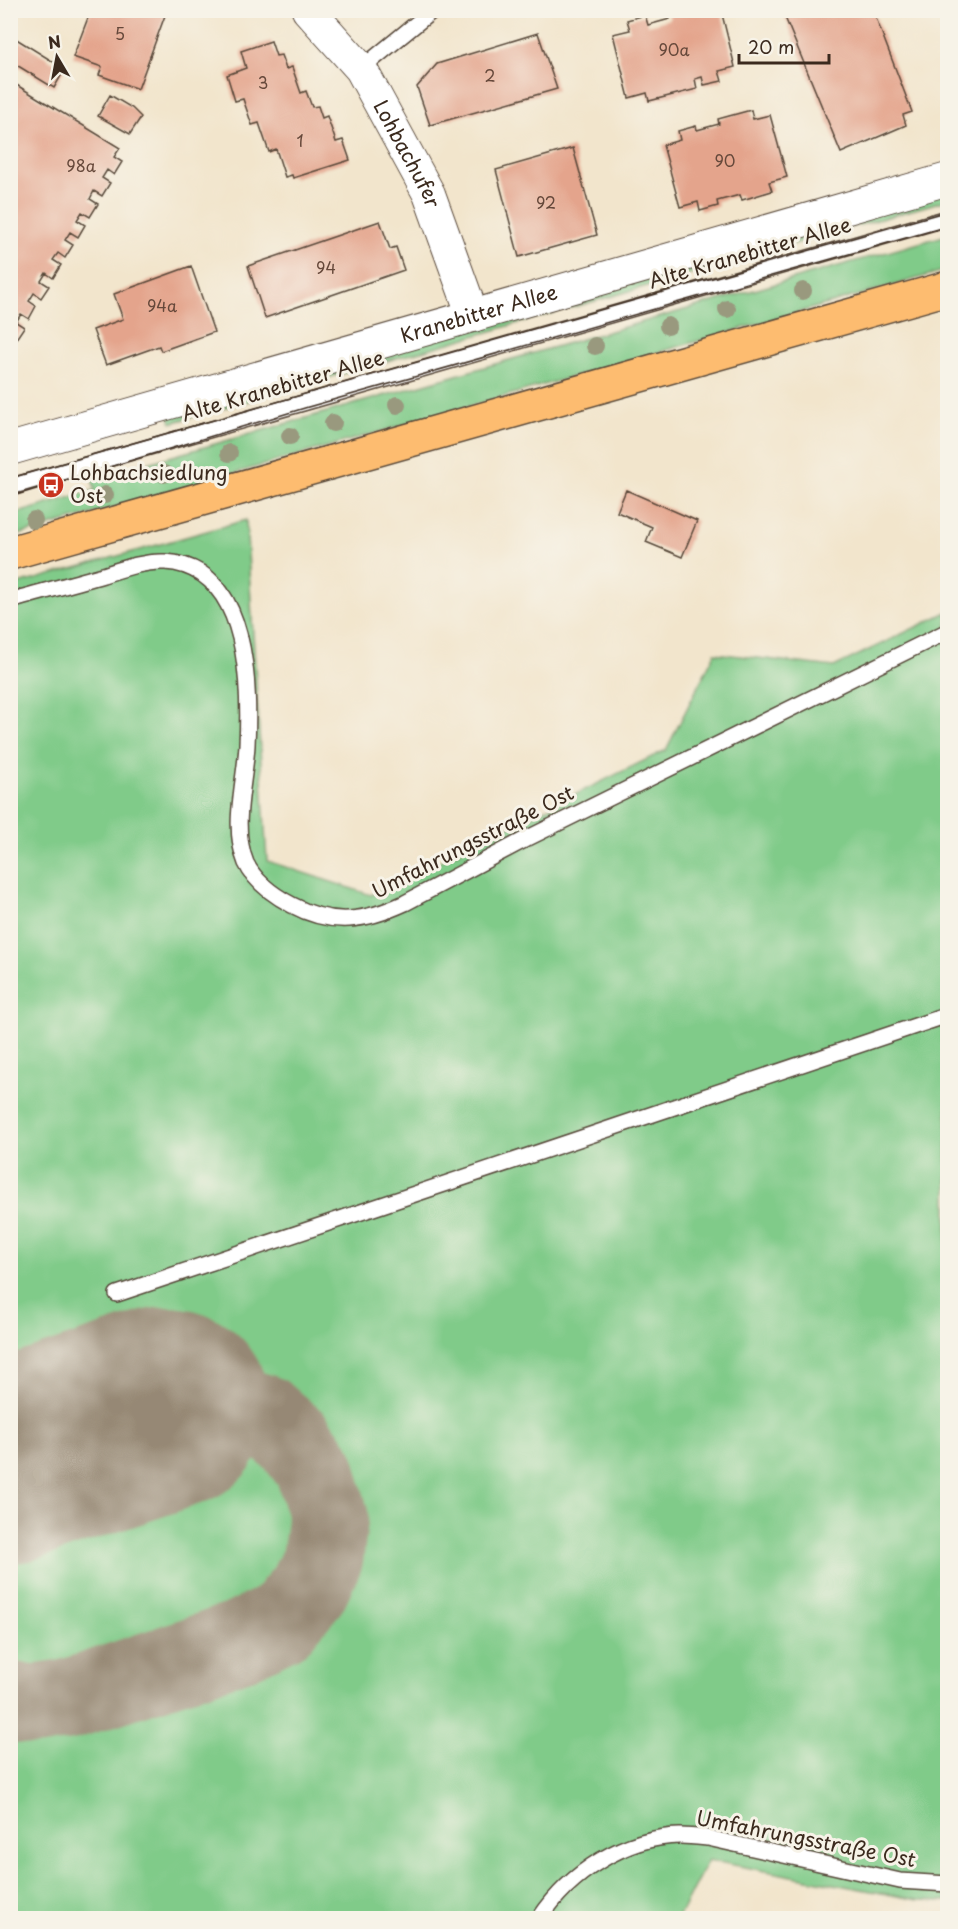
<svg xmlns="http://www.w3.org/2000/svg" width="958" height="1929" viewBox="0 0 958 1929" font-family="'Playpen Sans',sans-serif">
	<rect width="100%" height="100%" fill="#f7f3e8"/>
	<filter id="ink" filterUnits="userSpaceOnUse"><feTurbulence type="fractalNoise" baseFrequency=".0167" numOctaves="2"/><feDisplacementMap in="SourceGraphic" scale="12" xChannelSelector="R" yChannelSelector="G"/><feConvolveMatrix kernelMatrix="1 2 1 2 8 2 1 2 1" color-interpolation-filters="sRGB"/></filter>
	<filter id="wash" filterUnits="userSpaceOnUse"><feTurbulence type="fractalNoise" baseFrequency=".008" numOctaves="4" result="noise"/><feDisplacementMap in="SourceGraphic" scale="24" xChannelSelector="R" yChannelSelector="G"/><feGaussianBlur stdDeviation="1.35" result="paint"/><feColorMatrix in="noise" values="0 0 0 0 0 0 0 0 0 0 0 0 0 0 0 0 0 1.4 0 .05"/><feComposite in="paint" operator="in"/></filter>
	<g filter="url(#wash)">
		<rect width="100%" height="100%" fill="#f2e5cc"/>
		<!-- green -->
		<path fill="#80cb89" stroke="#5e7a54" stroke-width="1.5" d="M947 190V200L171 423 168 412Z
			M947 235V270L11 537V515L95 490 92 479Z
			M246 520 267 861 371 895 666 750 715 653 834 667 947 612V1901L918 1900 708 1860 678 1918H11V586Z"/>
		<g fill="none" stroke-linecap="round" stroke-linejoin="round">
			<!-- taxiway -->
			<path stroke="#968875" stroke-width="81" d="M10 1702 37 1705 67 1700 241 1641 281 1621 308 1589 323 1557 328 1516 315 1468 295 1441 264 1415 227 1403H179L169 1408"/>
			<!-- runway -->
			<path stroke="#968875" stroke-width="202" d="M10 1462 169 1408"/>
		</g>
		<g id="blocks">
			<!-- building -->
			<path fill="#e4a48c" d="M91 10H167L138 89 99 75 102 67 73 57Z
				M668 10H721L735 67 719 71 722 81 704 85 702 77 695 79 697 89 649 101 647 93 629 98 613 34 630 30 627 20 645 15 648 25 670 19Z
				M782 10H873L912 112 903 115 906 125 841 153Z
				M538 33 557 89 430 125 417 87 437 64Z
				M10 35 65 69 54 88 10 61Z
				M271 41 276 56 281 55 286 69 292 67 301 93 306 91 312 107 318 106 322 118 327 116 336 142 343 140 350 160 293 178 292 175 285 177 276 149 269 152 259 123 252 125 243 99 235 101 227 75 246 68 241 51Z
				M10 81 120 148 114 157 122 162 114 175 107 170 102 178 110 183 102 196 94 191 90 199 98 204 90 217 82 212 77 220 85 225 78 237 70 232 65 240 73 245 65 258 58 253 53 260 61 265 53 278 46 273 41 281 49 286 41 298 34 293 29 301 36 306 29 319 21 314 16 322 24 327 16 339 10 335Z
				M110 95 132 108 141 117 130 134 98 116Z
				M751 110 753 119 770 115 787 177 769 182 772 191 742 200 740 195 717 201 718 206 700 211 698 202 680 207 663 145 680 140 678 131 696 126 697 130 719 124 718 119Z
				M573 148 597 235 519 257 496 170Z
				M380 221 390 249 396 247 404 270 265 318 248 266Z
				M191 266 214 332 161 351 159 346 106 365 93 330 123 319 114 294Z
				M626 490 697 521 682 557 646 542 652 527 617 512Z"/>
		</g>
	</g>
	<g filter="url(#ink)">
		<use href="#blocks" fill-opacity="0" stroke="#564638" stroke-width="1.5"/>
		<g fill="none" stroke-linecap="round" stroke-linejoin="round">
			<defs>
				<path id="lane" d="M361 69 433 10
					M10 487 948 218
					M10 601C41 592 72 584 103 575 122 569 144 561 165 562 249 567 250 684 247 745 245 783 231 827 246 863 255 882 275 896 292 905 333 927 366 921 405 903L526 839 948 631
					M117 1294 948 1015
					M540 1918C570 1873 624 1837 680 1836 689 1836 698 1837 708 1838L900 1881 948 1884"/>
				<g id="street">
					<path id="s1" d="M308 10 361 69 429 194 473 316"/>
					<path id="s2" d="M10 449 948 179"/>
				</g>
				<path id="primary" d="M10 553 948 288"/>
			</defs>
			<!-- lane casing -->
			<use href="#lane" stroke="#564638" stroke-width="18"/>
			<!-- street casing -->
			<use href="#street" stroke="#564638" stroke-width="34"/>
			<!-- primary casing -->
			<use href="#primary" stroke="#564638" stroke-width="36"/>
			<!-- lane -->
			<use href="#lane" stroke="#fff" stroke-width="15"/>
			<!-- street -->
			<use href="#street" stroke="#fff" stroke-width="32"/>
			<!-- primary -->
			<use href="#primary" stroke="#fdbc70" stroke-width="33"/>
			<!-- tram -->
			<path stroke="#3b2a1e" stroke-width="1.5" d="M10 478 948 211
				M10 497 308 407 948 226"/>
		</g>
		<!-- trees -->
		<g fill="#99997e">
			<circle cx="803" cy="291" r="9"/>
			<circle cx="727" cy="309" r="9"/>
			<circle cx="668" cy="326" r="9"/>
			<circle cx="595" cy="346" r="9"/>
			<circle cx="397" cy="405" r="9"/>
			<circle cx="333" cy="423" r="9"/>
			<circle cx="290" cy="436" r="9"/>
			<circle cx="229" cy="453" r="9"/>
			<circle cx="164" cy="474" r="9"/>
			<circle cx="105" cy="495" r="9"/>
			<circle cx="34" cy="520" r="9"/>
		</g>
	</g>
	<!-- icons -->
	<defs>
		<symbol id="bus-disc" viewBox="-11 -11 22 22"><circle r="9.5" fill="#c8321e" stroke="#f7f3e8"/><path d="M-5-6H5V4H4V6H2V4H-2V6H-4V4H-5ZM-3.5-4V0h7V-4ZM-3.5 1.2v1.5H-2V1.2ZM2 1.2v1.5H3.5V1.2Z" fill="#fff"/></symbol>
	</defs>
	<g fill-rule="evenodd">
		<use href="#bus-disc" x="36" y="470" width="30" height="30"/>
	</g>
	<g text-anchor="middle" stroke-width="6" stroke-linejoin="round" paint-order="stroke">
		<!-- number labels -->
		<g font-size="16" fill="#65483a">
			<text x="120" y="40">5</text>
			<text x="674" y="56">90a</text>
			<text x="490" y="82">2</text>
			<text x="263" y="89">3</text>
			<text x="300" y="147">1</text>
			<text x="725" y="167">90</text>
			<text x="81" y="172">98a</text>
			<text x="546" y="209">92</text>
			<text x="326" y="274">94</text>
			<text x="162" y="312">94a</text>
		</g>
		<!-- street labels -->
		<g font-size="20" fill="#3b2a1e" stroke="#f7f3e8">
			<text dy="7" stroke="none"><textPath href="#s1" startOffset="176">Lohbachufer</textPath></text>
			<text transform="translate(750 253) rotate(-16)" y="7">Alte Kranebitter Allee</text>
			<text dy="7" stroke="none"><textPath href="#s2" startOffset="488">Kranebitter Allee</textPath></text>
			<text transform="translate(283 386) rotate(-16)" y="7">Alte Kranebitter Allee</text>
			<text transform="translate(473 842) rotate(-27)" y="7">Umfahrungsstraße Ost</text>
			<text transform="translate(806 1839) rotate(11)" y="7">Umfahrungsstraße Ost</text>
		</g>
		<!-- poi labels -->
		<g font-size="20" fill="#3b2a1e" stroke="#f7f3e8" text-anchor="start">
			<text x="70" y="480">Lohbachsiedlung<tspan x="70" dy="23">Ost</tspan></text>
		</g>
	</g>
	<!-- margin -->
	<rect width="958" height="1929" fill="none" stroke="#f7f3e8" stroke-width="36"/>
	<!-- north arrow -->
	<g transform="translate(57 57) rotate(350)" stroke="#f7f3e8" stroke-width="4.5" paint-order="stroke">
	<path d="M0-4.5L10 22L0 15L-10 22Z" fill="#3b2a1e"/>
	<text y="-9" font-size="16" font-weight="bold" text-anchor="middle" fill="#3b2a1e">N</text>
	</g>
	<!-- scale -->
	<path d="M739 54v9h90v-9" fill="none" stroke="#3b2a1e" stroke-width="3"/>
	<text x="748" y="54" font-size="18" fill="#3b2a1e" stroke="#f7f3e8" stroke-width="4.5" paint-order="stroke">20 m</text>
</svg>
